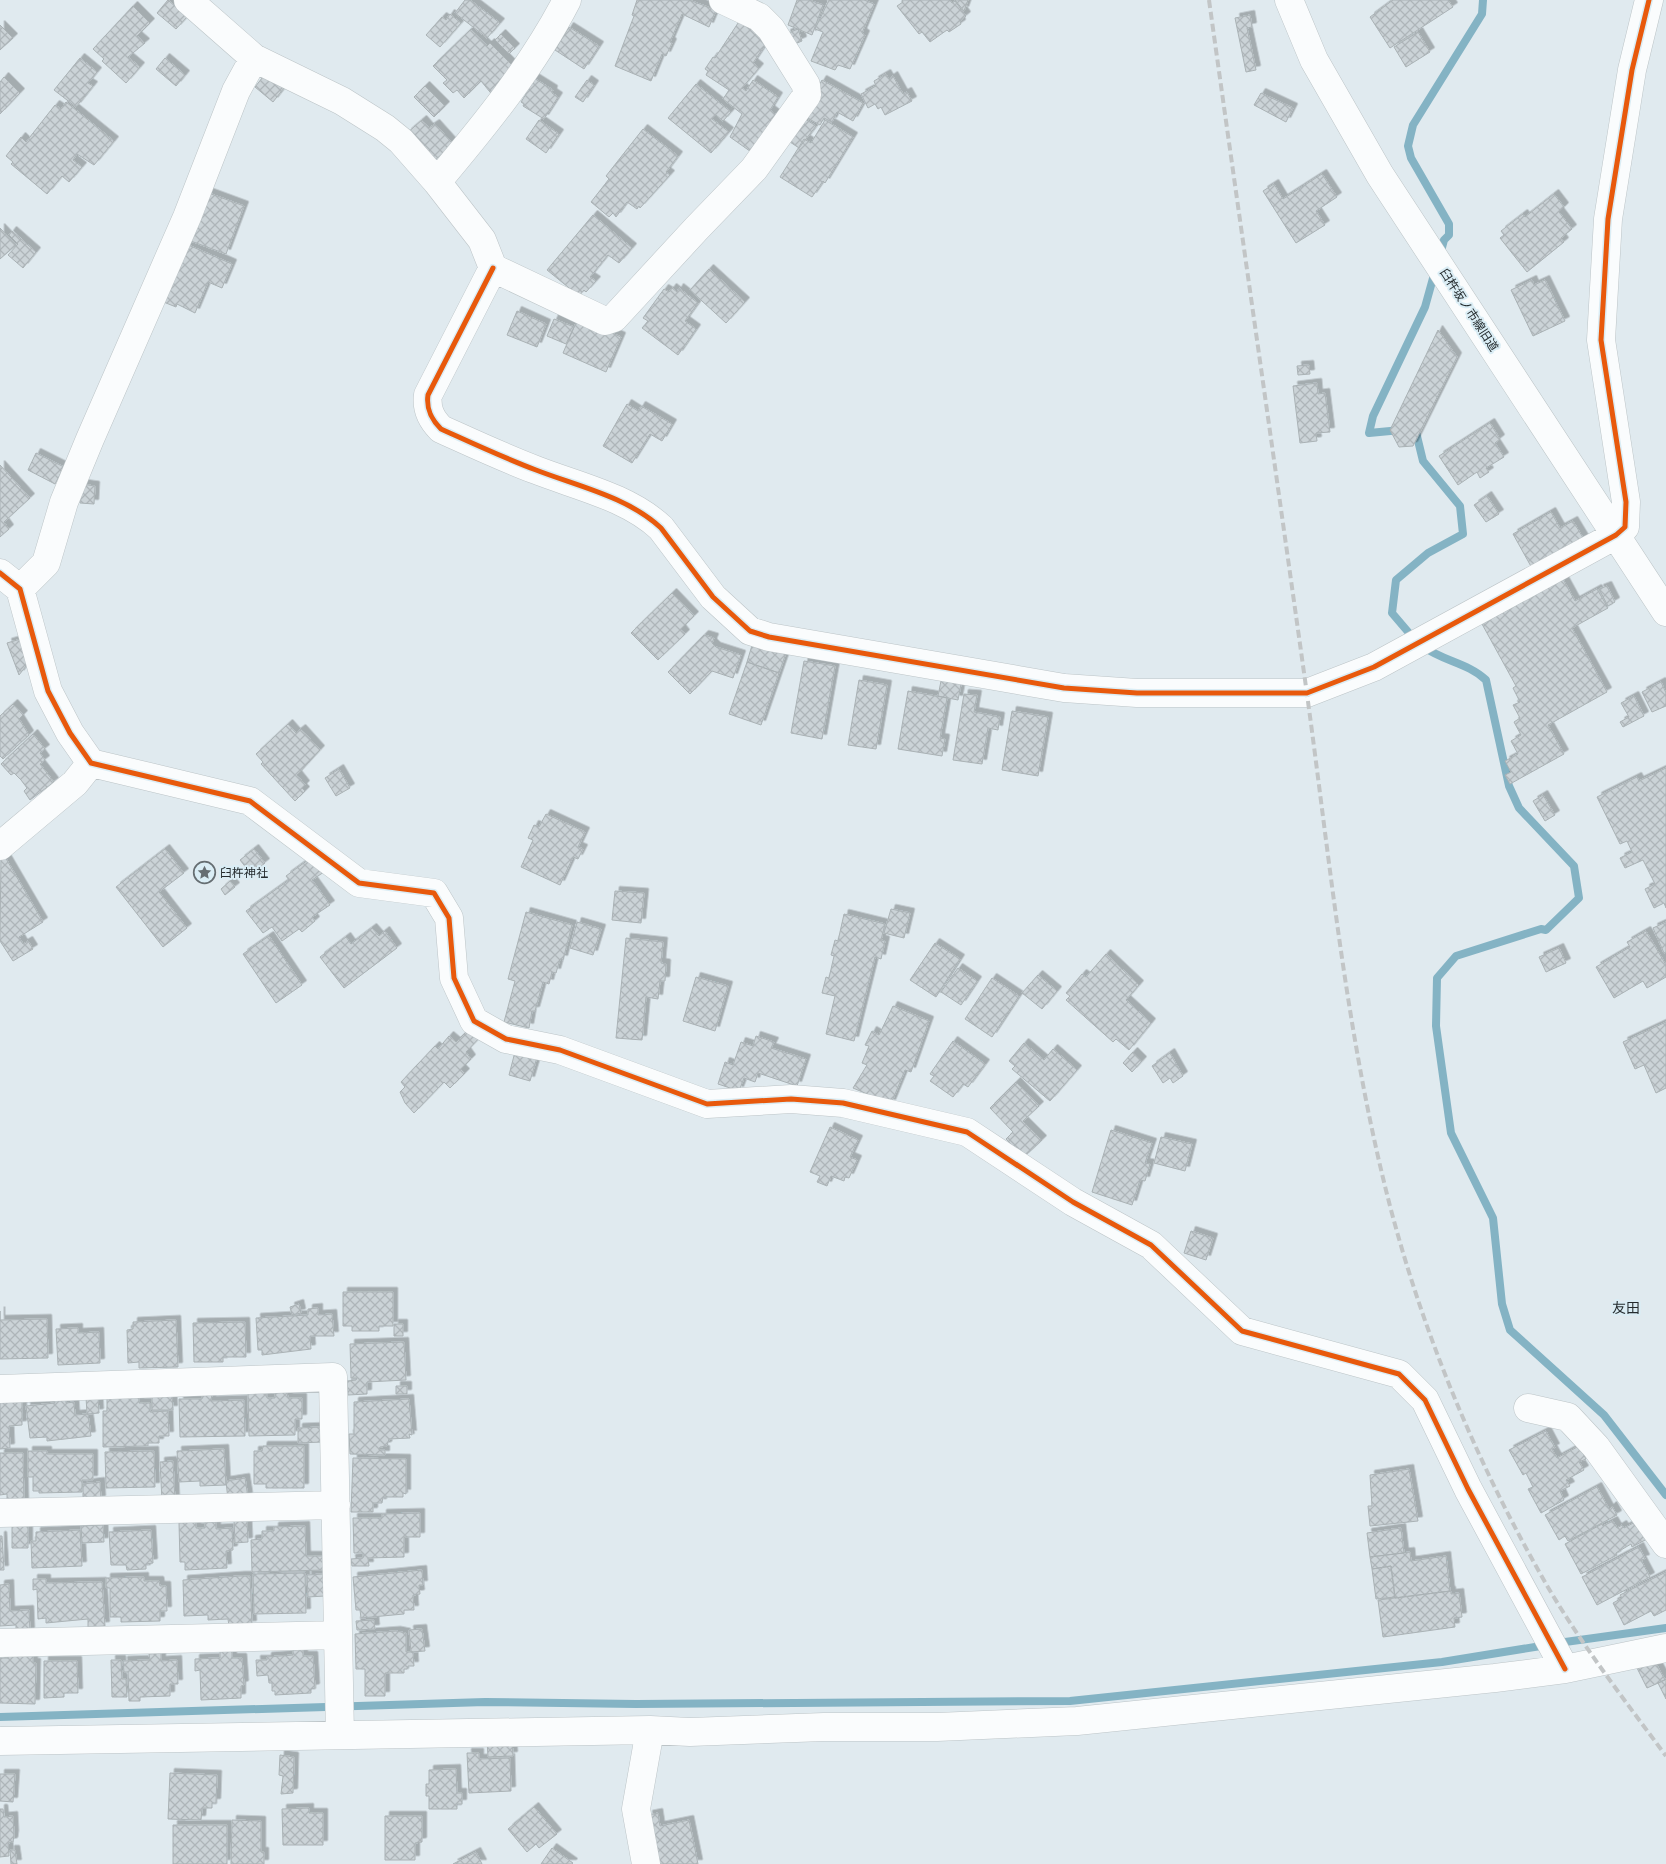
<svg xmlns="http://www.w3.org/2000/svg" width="1666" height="1864" viewBox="0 0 1666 1864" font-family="Overpass,'Noto Sans JP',sans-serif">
	<defs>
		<pattern id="building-cross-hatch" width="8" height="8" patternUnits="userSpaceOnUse" patternTransform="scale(1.25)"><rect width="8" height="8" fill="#cbd3d7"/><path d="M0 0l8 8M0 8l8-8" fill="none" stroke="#aeb5b9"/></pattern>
		<filter id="shadow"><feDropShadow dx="4.5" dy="-4.5" stdDeviation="0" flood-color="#0004"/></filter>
	</defs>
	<rect width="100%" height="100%" fill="#e0eaef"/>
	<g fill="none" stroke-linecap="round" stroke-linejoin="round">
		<!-- stream -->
		<path stroke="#84b3c4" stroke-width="8" d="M1440 255 1444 240 1449 235V224L1411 158 1408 146 1413 125 1482 14 1483 0
			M1401 430 1369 433 1373 416 1425 307 1435 271
			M1415 640 1392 613 1396 580 1428 553 1463 534 1460 506 1423 461 1415 428
			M1424 647C1443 661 1468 663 1486 680L1509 786 1519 808 1574 866 1579 898 1546 930 1541 929 1456 956 1437 978 1436 1026 1451 1133 1493 1218 1502 1304 1510 1330 1604 1415 1666 1495
			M1558 1643 1666 1628
			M0 1717 485 1702 636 1704 1070 1701 1442 1662 1547 1645"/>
	</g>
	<!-- building -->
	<path fill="url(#building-cross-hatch)" stroke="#aab2b5" filter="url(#shadow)" d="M168 0 187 17 176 29 157 13Z
		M465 0H470L500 23 487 38 455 13Z
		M637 0H689L716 10 709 27 682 14 670 42 672 43 666 56 662 54 651 81 615 66 634 16 632 15Z
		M797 0H809L823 5 812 35 788 25Z
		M829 0H864L874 4 862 33 865 35 850 69 838 65 835 70 811 61 823 32 815 29Z
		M902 0H950L952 3 955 1 966 16 960 21 961 24 949 32 947 30 930 42 922 32 919 34 897 6 903 2Z
		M955 0H968L964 11Z
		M1393 0H1448L1453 7 1390 48 1370 17Z
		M133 6 150 23 137 36 145 43 128 57 140 67 126 83 102 61 104 59 93 49Z
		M450 14 461 23 440 47 426 35 442 17 446 20Z
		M1250 15 1252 27 1247 28 1256 70 1246 72 1235 18Z
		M742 17 762 30 759 36 767 42 753 63 759 68 742 88 746 91 753 80 778 97 770 110 779 117 754 154 730 137 742 114 723 99 729 90 706 75 708 71 705 69 713 57 715 58Z
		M0 25 13 38 0 50Z
		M569 27 599 46 584 69 555 50Z
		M471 29 487 46 490 43 516 69 494 97 481 81 464 98 457 90 453 93 443 83 447 80 433 66Z
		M798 29 802 41 790 46 786 34Z
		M1418 32 1430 52 1406 67 1394 47Z
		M501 34 515 48 509 54 495 40Z
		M80 58 97 72 88 83 93 86 76 107 54 90Z
		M165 58 185 75 176 86 156 69Z
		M266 73 284 88 273 102 255 87Z
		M886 74 889 79 893 76 903 94 907 92 912 101 885 115 881 107 878 109 875 104 868 108 861 94 876 86 874 81Z
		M529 75 553 90 552 93 558 97 544 119 523 106 524 104 521 102 526 94 520 90Z
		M4 77 20 93 0 114V82Z
		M587 80 594 85 583 102 575 97Z
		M822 80 863 103 853 121 837 112 832 122 824 118 820 125 802 115Z
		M696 84 731 112 723 121 716 115 712 119 729 132 711 153 668 118Z
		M425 86 445 106 434 117 414 97Z
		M1261 93 1293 108 1286 122 1254 105Z
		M66 102 114 141 94 165 77 154 73 160 82 167 69 182 62 176 47 194 11 164 13 162 6 156 21 137 26 142 55 105 61 109Z
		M802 117 816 126 799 148 787 140Z
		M422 120 429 128 435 124 453 144 433 162 407 133Z
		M539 120 559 134 546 153 526 139Z
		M825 120 853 137 825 183 823 181 812 197 780 177 804 139 811 143Z
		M643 129 678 156 666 172 670 175 640 208 639 206 637 209 627 202 616 217 613 213 609 217 591 202 609 179 606 176Z
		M1322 174 1337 197 1316 211 1325 225 1296 243 1263 191 1274 184 1283 199Z
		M206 192 244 206 226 254 188 240Z
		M1554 194 1564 207 1559 212 1572 229 1561 238 1564 242 1527 272 1500 238 1504 235 1501 231 1523 214 1525 217Z
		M593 215 632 248 619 263 608 255 590 277 596 281 586 292 584 290 579 296 547 270Z
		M0 228 16 245 0 259Z
		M12 231 36 252 23 268 8 255 18 244 9 235Z
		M186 244 232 264 222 288 208 282 195 313 177 304 176 307 161 301Z
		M709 269 745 302 726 323 690 290Z
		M1532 280 1534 285 1545 280 1565 321 1533 336 1511 290Z
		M672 288 677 292 679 288 698 303 685 321 696 329 678 355 642 328 648 321 643 318 664 289 669 292Z
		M517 311 546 324 537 347 507 335Z
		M578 318 621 337 606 372 563 353Z
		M554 319 574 327 566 344 547 336Z
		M1438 330 1457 357 1413 446 1399 447 1390 430Z
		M1309 365 1310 374 1298 375 1297 366Z
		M1317 383 1318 394 1325 393 1330 432 1316 433 1317 441 1300 443 1293 386Z
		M627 404 638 411 641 406 672 424 662 441 650 434 632 463 603 446Z
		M1490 423 1500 439 1495 443 1504 457 1486 468 1489 472 1480 478 1477 472 1458 485 1439 456Z
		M36 453 64 467 55 484 28 470Z
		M0 465 30 498 4 522 9 529 0 537Z
		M81 484 95 486 94 504 80 503Z
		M1487 496 1499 514 1486 522 1474 505Z
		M1551 512 1560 528 1573 521 1585 541 1533 570 1513 534Z
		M1563 579 1575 601 1597 589 1608 608 1572 628 1607 692 1548 725 1564 754 1510 784 1505 775 1511 772 1505 761 1518 754 1511 741 1521 735 1514 722 1520 718 1513 705 1520 702 1513 688 1516 686 1482 624Z
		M1607 586 1615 602 1608 606 1599 589Z
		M672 593 694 616 681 629 685 634 658 660 631 633Z
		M704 635 714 638 712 643 716 647 741 655 733 678 712 671 690 694 668 672Z
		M24 638 30 661 19 675 7 643Z
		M753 642 786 653 779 673 747 662Z
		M804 661 835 666 822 739 791 733Z
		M747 662 779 673 761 725 729 714Z
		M942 676 962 679 958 700 938 696Z
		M859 680 887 685 876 749 848 745Z
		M1661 682 1666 693V706L1652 712 1642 692Z
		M908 691 947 698 940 738 945 739 942 756 898 749Z
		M964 694 977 695 974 712 1000 717 998 730 988 728 982 764 953 760Z
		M1634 696 1644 716 1623 727 1620 722 1629 717 1621 703Z
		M13 704 23 715 19 719 29 735 3 759 0 756V716Z
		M1012 711 1048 717 1038 776 1002 770Z
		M288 724 296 733 301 729 320 750 297 775 305 785 302 788 305 791 295 801 261 764 263 762 256 754Z
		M33 734 45 749 40 753 45 760 40 764 54 782 30 800 24 791 27 788 21 780 14 773 11 775 1 764Z
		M1666 768V908L1664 903 1654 908 1645 889 1655 884 1643 860 1625 868 1620 858 1632 852 1627 841 1620 844 1597 797 1637 777 1639 781Z
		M339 769 350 788 336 796 325 778Z
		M1543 795 1555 815 1545 821 1533 801Z
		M546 814 585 832 578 847 583 849 578 859 573 857 560 885 521 867 533 840 528 838 534 825 539 827Z
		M165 849 184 873 159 892 187 928 163 947 116 887Z
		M254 849 265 863 251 874 240 860Z
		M1 850 43 922 19 937 23 944 28 941 33 949 13 961 0 941Z
		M312 857 324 872 312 880 330 905 312 917 315 921 302 932 299 929 282 941 272 927 263 933 246 911 289 880 286 876Z
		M230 881 235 887 225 895 221 889Z
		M615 891 644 893 641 923 612 920Z
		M891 909 910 913 904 938 884 933Z
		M526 912 572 925 563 960 560 959 556 973 552 972 549 984 543 982 535 1011H532L529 1028 504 1022 515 981 508 979Z
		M844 914 885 924 881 940 885 941 881 959 875 957 854 1041 826 1034 835 996 822 993 826 977 829 978 834 956 831 955 835 940 838 941Z
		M577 922 601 929 593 955 570 948Z
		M1666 922V952L1664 953 1653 928Z
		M372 928 379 936 385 931 397 948 344 988 320 957 346 937 351 944Z
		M1646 931 1666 965V977L1647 988 1643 981 1614 998 1596 967 1630 947 1627 942Z
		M269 936 302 985 276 1003 243 954Z
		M626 938 663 942 661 963 666 964 665 981H660L658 999 646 997 642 1040 616 1038Z
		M935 943 960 959 936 997 910 980Z
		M1559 948 1566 963 1546 972 1539 957Z
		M1106 954 1139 985 1126 1000 1151 1023 1129 1050 1116 1039 1113 1042 1066 1000 1070 996 1066 993 1082 974 1086 977Z
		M958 968 977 981 961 1005 941 992Z
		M1038 975 1057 991 1042 1009 1022 993Z
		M696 977 728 986 715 1031 683 1021Z
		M992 978 1019 996 992 1037 965 1019Z
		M893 1006 929 1021 911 1072 905 1070 891 1104 853 1088 867 1065 862 1063 869 1046 865 1045 872 1031 879 1035Z
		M1666 1022V1088L1656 1093 1644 1065 1635 1069 1623 1042Z
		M472 1026 482 1035 466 1052 471 1059 461 1069 465 1073 450 1088 444 1082 414 1113 405 1103 400 1092 405 1087 401 1082 435 1046 438 1049 449 1036 456 1042Z
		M756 1036 774 1042 771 1048 806 1059 797 1086 758 1073 755 1082 744 1078 739 1091 718 1084 725 1062 733 1065 741 1042 753 1046Z
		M953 1041 985 1064 968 1087 963 1084 953 1097 930 1081 934 1076 930 1074Z
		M1024 1043 1044 1060 1053 1049 1077 1070 1050 1101 1012 1069 1015 1066 1009 1061Z
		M516 1048 538 1054 530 1081 509 1075Z
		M1133 1052 1142 1061 1132 1072 1123 1063Z
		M1170 1053 1183 1076 1173 1083 1170 1078 1163 1083 1152 1066Z
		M1016 1082 1039 1106 1023 1121 1042 1140 1024 1157 1006 1139 1013 1132 990 1108Z
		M830 1127 858 1140 850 1157 857 1160 849 1178 845 1177 844 1181 831 1176 827 1186 817 1182 820 1176 810 1172Z
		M1111 1130 1152 1143 1145 1163 1150 1164 1145 1181 1140 1180 1132 1205 1092 1192Z
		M1161 1137 1192 1144 1185 1171 1154 1163Z
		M1191 1231 1213 1238 1206 1260 1184 1253Z
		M343 1292H393V1326H379V1331H352V1326H343Z
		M299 1304 301 1313 292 1315 290 1307Z
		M318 1308V1315L332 1314 334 1336H310L311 1349 262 1355V1350H258L256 1318 308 1315V1309Z
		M0 1311V1320L47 1319 48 1358 0 1359Z
		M176 1320 178 1367 139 1368V1362L128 1363 127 1330 133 1329V1322Z
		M245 1322 246 1357H223V1362H194L193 1323Z
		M394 1324H403V1336H394Z
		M78 1328V1333L99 1332 100 1363 58 1365 56 1329Z
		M404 1342 406 1380 367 1382V1394L348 1395 347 1381 356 1380 357 1378H351L350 1344Z
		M396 1386H407V1394H396Z
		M248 1392H267V1398H275V1393L287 1392 288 1398H302V1419H295V1435L249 1436Z
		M172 1393 173 1410H152V1394Z
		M202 1394H212L211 1401 244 1400 245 1436 180 1437 179 1399H202Z
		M98 1396 99 1413 87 1414 86 1397Z
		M107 1396H139V1403H150V1412L168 1411 169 1436H159V1443H148V1446L103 1447V1411H107Z
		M66 1397V1403L74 1402 75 1415 88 1414 91 1436 47 1441V1437L30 1438 26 1406 55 1403 54 1399Z
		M409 1399 412 1435 409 1434 410 1438 389 1439 387 1446 380 1447 379 1450H385V1455L350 1454 349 1434H354V1402Z
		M22 1400V1425L9 1426 10 1448 0 1449V1401Z
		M322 1427 323 1442 298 1443V1428Z
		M1546 1431 1555 1448 1552 1449 1557 1458 1579 1446 1586 1459 1579 1462 1584 1470 1566 1480 1570 1486 1560 1491 1564 1500 1541 1513 1528 1489 1533 1487 1526 1473 1523 1475 1509 1450Z
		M263 1446H304V1488H266V1484H254V1451H262Z
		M224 1449 226 1485 200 1486V1481L179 1482 177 1451Z
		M28 1451H47V1454H93V1480H82V1492L39 1493V1491H33V1477H28Z
		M154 1451 155 1487 106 1488 105 1452Z
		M0 1453H23L24 1503H7V1494L0 1495Z
		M353 1458 406 1459V1494L403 1493V1497H383L382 1503H373V1512H351Z
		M173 1461 175 1501H162L160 1462Z
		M1409 1469 1418 1521 1370 1526 1368 1506H1372L1370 1475Z
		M245 1478 248 1497 228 1500 226 1481Z
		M100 1482 101 1500 83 1501V1484Z
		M1597 1487 1609 1509 1612 1506 1617 1515 1568 1541 1565 1536 1559 1540 1545 1515Z
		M420 1513V1537H404V1557L368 1558 369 1566H352L351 1559 363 1558V1553H354L353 1518H382V1514Z
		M247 1520 248 1542 235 1543 234 1521Z
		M1613 1521 1617 1528 1622 1525 1624 1528 1637 1521 1647 1539 1632 1547 1631 1544 1616 1553 1617 1555 1581 1574 1565 1544 1602 1524 1603 1526Z
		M196 1522V1528H205V1522H216V1529L232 1528 233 1550 226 1551 227 1568 185 1570V1562H180L179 1523Z
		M103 1525 104 1542 82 1543 81 1526Z
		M12 1526H28V1548H12Z
		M305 1526 306 1556H324L325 1570 252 1572 251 1540 262 1539V1531H274V1527Z
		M1401 1528 1404 1553 1370 1557 1367 1533Z
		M80 1530 82 1566 32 1568 31 1541H36V1532Z
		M151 1530 153 1563 146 1564V1569L127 1570 126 1565H111L109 1532Z
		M0 1536H2L4 1570H0Z
		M1639 1547 1645 1559 1641 1560 1650 1577 1597 1605 1582 1577Z
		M1410 1552 1411 1561 1446 1556 1450 1591 1395 1598 1391 1566 1372 1569 1370 1557Z
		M1391 1566 1395 1597 1376 1599 1372 1569Z
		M422 1570 423 1585H419L420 1594 413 1595 414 1610H404V1614L361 1618 360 1610H356L353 1577Z
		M1666 1572V1610L1654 1616 1651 1611 1624 1625 1613 1603 1622 1598 1620 1595Z
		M305 1573 306 1613 254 1614 253 1574Z
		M323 1574 325 1596 308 1597 307 1575Z
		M240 1576H250L252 1625 229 1626 228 1619 208 1620V1615L184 1616 183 1580Z
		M144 1577V1581H159L160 1586H166L167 1611H160V1621L121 1622V1617H110V1588H106V1578Z
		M33 1579H46V1583L102 1582 105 1626 88 1627V1619L46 1623V1618L38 1619 37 1589 33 1590Z
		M9 1584 10 1611 29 1610 30 1632 16 1633V1625L0 1626V1585Z
		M1451 1591V1594L1459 1593 1462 1617 1454 1618 1455 1627 1383 1637 1378 1600Z
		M374 1620 375 1629 357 1630 356 1621Z
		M422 1629 425 1651 411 1652 409 1630Z
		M396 1631 406 1633V1652H413L414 1666H408L407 1669H404V1673H385V1696H365V1669H356L355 1634Z
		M303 1649V1656H313L315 1688 311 1689V1693L275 1695V1691H272V1683H269L268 1675 257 1676 256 1660H267V1657L293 1655V1650Z
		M232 1650V1658H242L244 1685 241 1686V1698L201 1700 200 1670 195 1671V1659L220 1658V1651Z
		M161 1653V1661L177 1660 178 1684H170V1696L140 1697V1701H129L128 1672H124L123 1661 150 1660 149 1654Z
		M8 1654 33 1655V1663H36L35 1704 0 1703V1658H8Z
		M111 1660H121L122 1679H126L127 1697H112Z
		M1654 1660 1665 1680 1647 1688 1637 1668Z
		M44 1661H77L78 1693H64V1697L44 1698Z
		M1666 1679V1699L1658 1683Z
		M512 1739 513 1756 488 1757 487 1740Z
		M467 1753H479V1759L510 1758 511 1791 469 1793Z
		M280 1755 294 1757 293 1793 281 1794 283 1776 279 1775Z
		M456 1769 457 1793H462V1804H457V1809H429V1796H426V1784H429V1770Z
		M170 1773 217 1775 216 1803H212V1808H202L201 1820 168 1819Z
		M0 1774H15L13 1802 0 1801Z
		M534 1807 557 1834 539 1848 536 1844 527 1852 508 1829Z
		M309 1808V1813H323V1845H283L282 1809Z
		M0 1809H3L4 1817 13 1816 14 1835 13 1842 8 1843 9 1856 0 1857Z
		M658 1813 660 1826 689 1820 698 1864H659L648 1815Z
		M385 1816H422V1842L415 1843V1860H385Z
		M232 1820 261 1821V1852H264V1864H231Z
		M173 1825H227V1864H173Z
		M552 1848 573 1863 572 1864H541Z
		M10 1850H15L17 1864H11Z
		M476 1852 482 1864H453Z"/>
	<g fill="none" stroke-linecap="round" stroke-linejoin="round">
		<defs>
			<path id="minor" d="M188 0 254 58 342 101 385 128 401 141 437 182 482 240 493 268 605 321 614 318 697 228 754 169 807 95 806 85 771 29 759 17 723 0
				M1289 0 1314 60 1380 175 1666 612
				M437 182C485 125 533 66 567 0
				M493 268 428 395C426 409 431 419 441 429 472 443 504 458 536 470 577 486 628 497 661 528L713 597 750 631 769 637 1064 688 1137 693H1307L1374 667 1616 535 1625 527 1626 502 1601 340 1608 219 1632 70 1649 0
				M0 573 20 589 48 691 70 733 91 763 250 801 359 883 434 893 449 918 454 978 474 1021 506 1039 560 1050 707 1104 791 1099 843 1103 967 1132 1073 1202 1151 1245 1242 1331 1399 1374 1425 1400 1468 1489 1565 1669
				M20 589 46 563 64 502 90 439 187 217 236 91 254 58
				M0 846 75 783 91 763
				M0 1389 333 1377 340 1735
				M1528 1408 1568 1417 1596 1447 1666 1544
				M0 1513 336 1505
				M0 1643 338 1635
				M0 1741 650 1730 690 1732 824 1727H937L1077 1721 1495 1678 1565 1669 1666 1648
				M646 1864 636 1809 650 1730"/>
		</defs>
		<!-- minor casing -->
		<use href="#minor" stroke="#bcc4c7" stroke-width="29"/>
		<!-- minor -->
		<use href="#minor" stroke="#fafcfd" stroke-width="28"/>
		<!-- rail -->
		<path stroke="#c2c5c6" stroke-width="4" stroke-dasharray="8 4" stroke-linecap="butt" d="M1209 0C1241 229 1274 458 1306 687 1330 860 1346 1036 1390 1206 1425 1340 1480 1470 1549 1589 1584 1648 1626 1702 1666 1756"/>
		<defs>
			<path id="cycleway" d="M493 268 428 395C426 409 431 419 441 429 472 443 504 458 536 470 577 486 628 497 661 528L713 597 750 631 769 637 1064 688 1137 693H1307L1374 667 1616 535 1625 527 1626 502 1601 340 1608 219 1632 70 1649 0
				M0 573 20 589 48 691 70 733 91 763 250 801 359 883 434 893 449 918 454 978 474 1021 506 1039 560 1050 707 1104 791 1099 843 1103 967 1132 1073 1202 1151 1245 1242 1331 1399 1374 1425 1400 1468 1489 1565 1669"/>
		</defs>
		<!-- cycleway casing -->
		<use href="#cycleway" stroke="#daedf5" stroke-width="8"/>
		<!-- cycleway -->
		<use href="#cycleway" stroke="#e8590c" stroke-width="5"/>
	</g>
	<!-- icons -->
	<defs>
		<symbol id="sight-ring" viewBox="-11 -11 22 22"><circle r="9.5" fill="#daedf5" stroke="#666e72" stroke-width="1.5"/><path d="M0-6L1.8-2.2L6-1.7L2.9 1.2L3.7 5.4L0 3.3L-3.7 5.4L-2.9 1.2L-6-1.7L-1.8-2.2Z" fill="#666e72"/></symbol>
	</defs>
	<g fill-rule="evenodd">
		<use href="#sight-ring" x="192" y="860" width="25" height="25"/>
	</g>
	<g text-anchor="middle" stroke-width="4" stroke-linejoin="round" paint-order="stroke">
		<!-- street labels -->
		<g font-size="12" fill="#252c2f" stroke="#daedf5">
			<text transform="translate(1469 310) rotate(57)" y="4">臼杵坂ノ市線旧道</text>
		</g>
		<!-- poi labels -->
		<g font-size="12" fill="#252c2f" stroke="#daedf5" text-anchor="start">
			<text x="220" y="877">臼杵神社</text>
		</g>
		<!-- neighbourhood labels -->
		<g font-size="14" fill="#252c2f" stroke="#daedf5">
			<text x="1626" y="1313">友田</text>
		</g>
	</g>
</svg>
